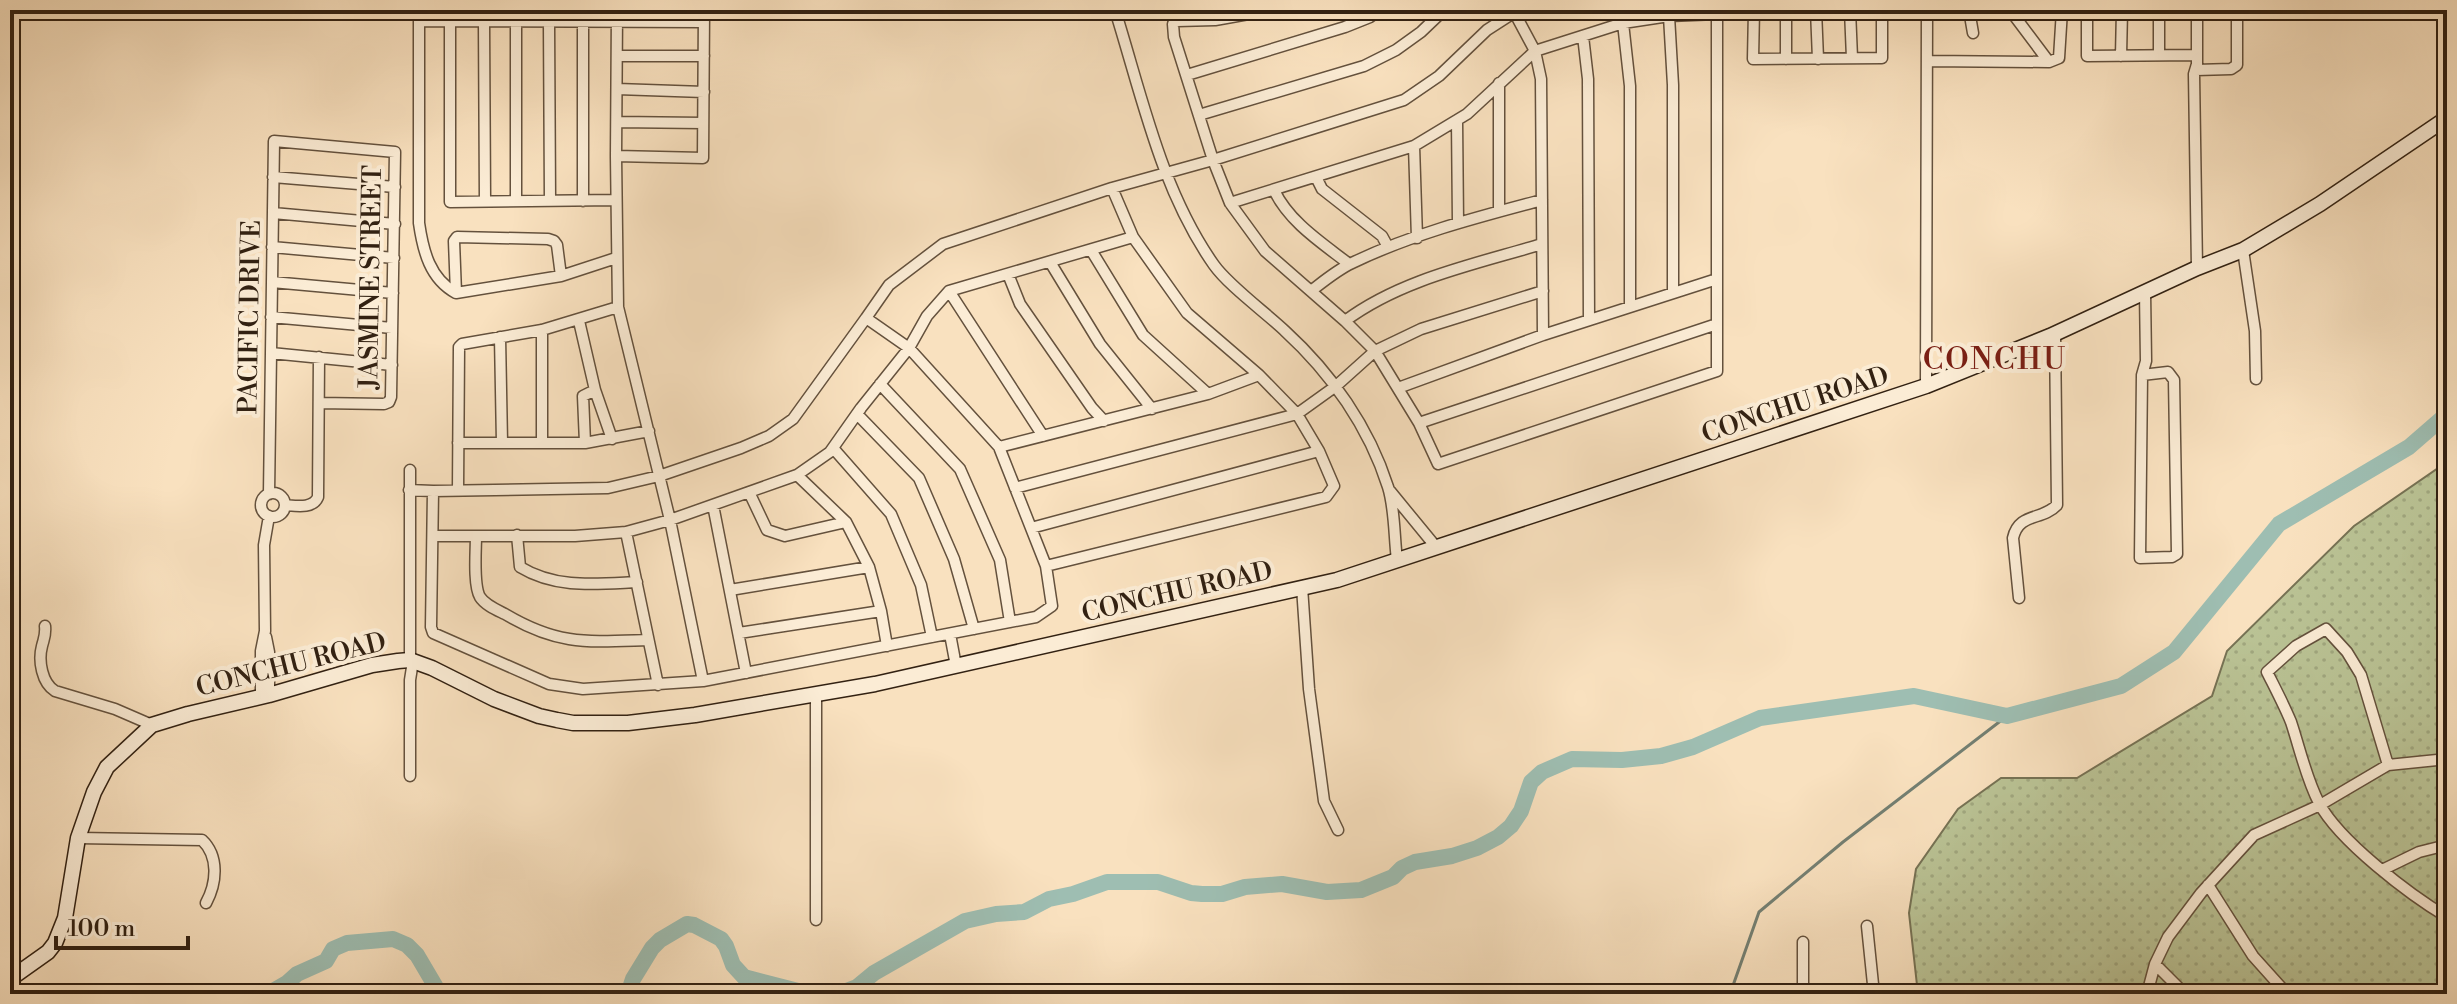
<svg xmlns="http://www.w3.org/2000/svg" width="2457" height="1004" viewBox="0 0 2457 1004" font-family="'Libre Bodoni',serif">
	<defs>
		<pattern id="grass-dots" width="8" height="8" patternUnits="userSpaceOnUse" patternTransform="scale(2)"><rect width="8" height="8" fill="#bac395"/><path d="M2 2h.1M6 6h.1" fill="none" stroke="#a0a77f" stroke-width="1.8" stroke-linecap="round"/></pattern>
	</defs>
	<rect width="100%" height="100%" fill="#f9e1bf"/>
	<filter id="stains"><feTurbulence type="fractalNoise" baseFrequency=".0025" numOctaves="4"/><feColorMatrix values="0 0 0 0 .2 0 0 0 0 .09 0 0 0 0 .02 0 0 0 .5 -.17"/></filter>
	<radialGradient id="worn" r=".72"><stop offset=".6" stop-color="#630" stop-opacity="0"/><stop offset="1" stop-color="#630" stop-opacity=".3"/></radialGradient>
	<!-- grass -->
	<path fill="url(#grass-dots)" stroke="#767254" stroke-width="2" d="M2447 462V994H1918L1909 913 1916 869 1958 809 2001 778H2077L2212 696 2227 651 2354 526Z"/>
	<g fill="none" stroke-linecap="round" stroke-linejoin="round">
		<!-- stream -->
		<path stroke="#737f72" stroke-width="3" d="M869 994 874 973
			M1730 994 1759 912 1843 842 2007 716"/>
		<!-- river -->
		<path stroke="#9ebeb2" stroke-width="16" d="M10 26 18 10
			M268 994 287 983 297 974 326 961 333 949 347 943 393 939 407 945 417 955 440 994
			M628 994 633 979 652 948 660 940 687 924 694 925 721 939 726 946 733 965 744 977 798 991 818 994 841 993 857 987 874 973 965 921 996 914 1024 912 1049 899 1073 894 1107 882H1158L1191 893 1202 894H1222L1245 887 1282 884 1327 892 1361 890 1393 877 1402 868 1415 862 1452 856 1477 848 1498 837 1511 826 1521 811 1531 782 1542 772 1572 759 1622 760 1661 756 1693 747 1760 718 1914 696 2007 716 2121 686 2174 652 2279 524 2409 447 2447 414"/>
		<defs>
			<path id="street" d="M450 10V202L616 200
				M617 10 616 156 703 158 704 10
				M1115 10C1142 96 1161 190 1214 265 1229 286 1265 312 1285 331 1331 373 1369 427 1388 487 1395 509 1394 537 1397 560
				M1271 10 1215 20 1177 21 1173 24 1174 37 1213 160 1230 203 1265 251 1345 321 1375 351 1419 423 1438 464 1717 371V10
				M1513 10 1535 51 1541 79 1543 335
				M1754 10 1753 59 1882 58V10
				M1816 10 1818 59
				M1850 10 1852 58
				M1969 10 1973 33
				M2010 10 2049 62
				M2087 10V56L2197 55
				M2197 10V64L2194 74 2197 268
				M2280 10H2308
				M1669 16 1673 85V292
				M484 22 485 202
				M549 22 550 201
				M583 22V201
				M1623 23 1630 86V306
				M1583 36 1588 79 1589 320
				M2159 55V10
				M617 56H704
				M2121 56 2122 10
				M1786 59V10
				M1928 61 2049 62 2059 58 2062 10
				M2196 70 2231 69 2237 65V10
				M1187 75 1345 27 1370 17 1380 10
				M1499 83V211
				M617 89 704 92
				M1199 115 1364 66 1396 50 1421 32 1444 10
				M1457 120 1458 223
				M617 122 703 123
				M1414 146 1417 238
				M616 156 618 307 670 520 703 681
				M273 177 395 187
				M1316 177 1322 189 1382 236 1388 247
				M1274 190C1289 222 1322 243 1349 264
				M516 201V22
				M1230 203 1414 146 1467 114 1535 51 1623 23 1669 16 1717 14
				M273 213 395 224
				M272 247 394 258
				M1091 250 1143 335 1208 394
				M2243 250 2255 331 2256 379
				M1050 262 1100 344 1152 409
				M1008 274 1020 304 1092 408 1104 421
				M561 276 616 258
				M272 282 393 293
				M949 291 1043 436
				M1311 291C1324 281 1337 270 1352 263 1412 234 1478 217 1542 200
				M456 293 454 241 457 237 548 239 554 241 557 245 561 276 456 293C430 279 423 251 419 223V21L704 22
				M271 317 392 328
				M866 318 909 348 999 447 1046 566 1052 606 1036 617 703 681 583 689 549 684 433 633 431 627 433 491 608 488 659 476 741 448 769 436 793 419Z
				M866 318 889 285 943 244 1112 188 1213 160 1404 100 1439 76 1487 30 1518 10
				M579 321 595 390 612 439
				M1345 321C1401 279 1476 264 1542 244
				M542 330V443
				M500 337 502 443
				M271 353 392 365
				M2142 375 2168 372 2174 380 2177 554 2172 557 2140 558 2142 375 2146 361 2145 292
				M880 384 960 469 1000 560 1010 622
				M1926 386 1927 10
				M1398 388 1543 335 1717 279
				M857 414 919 478 954 559 974 629
				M1419 423 1717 324
				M458 443H585L649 431
				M585 443 583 396 595 390
				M999 447 1208 394 1259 375
				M833 448 891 514 921 585 932 637
				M410 470V660
				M797 475 846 522 869 567 881 611 887 646
				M1015 488 1297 414 1336 386 1375 351 1421 329 1543 291
				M409 490 433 491
				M458 490 459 347 462 344 542 330 618 307
				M1390 491 1436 547
				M749 492 767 530 785 536 846 522
				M261 505a12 12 0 1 1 24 0a12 12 0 1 1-24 0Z
				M269 494 274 141 395 152 391 397 389 402 384 404 319 403
				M285 505C297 506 313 509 318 497L319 357
				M713 505 746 673
				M1031 528 1319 451
				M626 532 658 685
				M517 535 520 567C556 589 596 584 637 582
				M433 536H575L626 532 670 520 797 475 830 452 861 408 909 348 927 316 949 291 1133 237
				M476 536C476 550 473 585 480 597 485 605 497 610 505 614 559 646 588 642 648 640
				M1046 566 1326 497 1334 486 1319 451 1297 414 1259 375 1187 313 1133 237 1112 188
				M1302 587 1309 689 1324 801 1338 830
				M730 590 869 567
				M2019 598 2013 538C2019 512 2042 521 2057 505L2055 334
				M45 626C46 635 44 638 42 646 38 661 42 683 55 691L115 709 152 725
				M739 633 881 611
				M950 634 956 666
				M266 637 269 652V695
				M816 694V920
				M261 697V651L265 631 264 545 269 516
				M2388 765 2361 675 2347 652 2326 629 2296 646 2267 672C2275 688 2284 705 2291 722 2300 749 2306 778 2319 803 2339 841 2410 895 2447 917
				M410 776V680L413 661
				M78 838 202 840C219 856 217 883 206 903
				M2382 870 2419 852 2447 845
				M2208 885 2253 956 2287 994
				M1867 926 1874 994
				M1803 942V994
				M2155 964 2185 994
				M2147 994 2155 964 2168 937 2201 893 2254 835 2320 805 2388 765 2447 759"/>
			<path id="secondary" d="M10 979 48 952 55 943 65 918 78 838 94 792 107 767 152 725 188 714 269 695 372 665 398 661 410 660 432 668 494 699 539 716 557 720 573 723H628L695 715 875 684 1337 580 1926 386 2050 336 2197 268 2243 250 2320 204 2447 118"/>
		</defs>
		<!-- street casing -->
		<use href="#street" stroke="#64513d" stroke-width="13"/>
		<!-- secondary casing -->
		<use href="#secondary" stroke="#322112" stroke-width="17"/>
		<!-- street -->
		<use href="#street" stroke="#fbecd5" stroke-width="10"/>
		<!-- secondary -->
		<use href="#secondary" stroke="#fbecd5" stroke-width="14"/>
	</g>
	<g text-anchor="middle" stroke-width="8" stroke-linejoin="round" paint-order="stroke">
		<!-- street labels -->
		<g font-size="26" fill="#322112" stroke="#fbecd5">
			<text transform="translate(370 277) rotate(-89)" y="9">JASMINE STREET</text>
			<text transform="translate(249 317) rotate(-89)" y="9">PACIFIC DRIVE</text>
			<text transform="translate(1795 404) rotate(-18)" y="9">CONCHU ROAD</text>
			<text transform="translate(1177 591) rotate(-13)" y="9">CONCHU ROAD</text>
			<text transform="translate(291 664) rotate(-14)" y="9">CONCHU ROAD</text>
		</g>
		<!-- quarter labels -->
		<g font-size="30" letter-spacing="2" fill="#7a1f14" stroke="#fbecd5">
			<text x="1995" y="369">CONCHU</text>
		</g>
	</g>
	<!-- margin -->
	<rect width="2457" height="1004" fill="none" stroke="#f9e1bf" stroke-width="40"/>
	<rect x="12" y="12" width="2433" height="980" fill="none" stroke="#322112" stroke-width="4"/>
	<rect x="20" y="20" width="2417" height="964" fill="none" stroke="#322112" stroke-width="2"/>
	<!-- scale -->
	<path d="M56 936v12h132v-12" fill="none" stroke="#322112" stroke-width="4"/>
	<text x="68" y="936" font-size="24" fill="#322112" stroke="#fbecd5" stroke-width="6" paint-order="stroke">100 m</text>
	<rect width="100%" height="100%" filter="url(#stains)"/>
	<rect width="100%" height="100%" fill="url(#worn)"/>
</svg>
